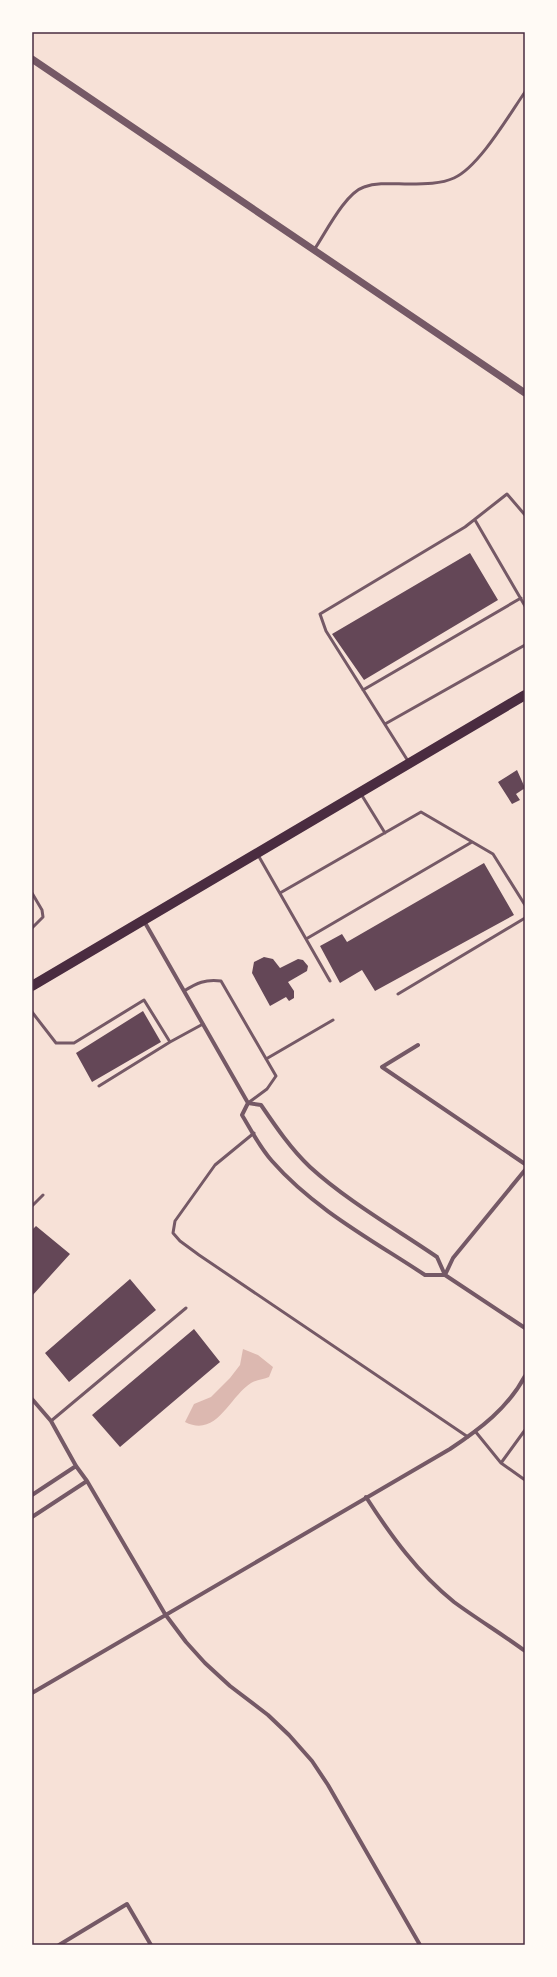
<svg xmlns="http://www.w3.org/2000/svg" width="557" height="1977" viewBox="0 0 557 1977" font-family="Mulish,sans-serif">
	<rect width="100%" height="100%" fill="#f7e1d7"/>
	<!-- water -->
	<path fill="#dcb8b0" d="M243 1349 258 1355 273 1367 269 1377C264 1379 256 1380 251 1383 229 1397 217 1438 185 1422L194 1404 211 1397 230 1378 240 1365Z"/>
	<!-- building -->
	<path fill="#644757" d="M470 553 498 600 364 680 332 634Z
		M517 770 525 788 516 794 520 800 512 804 498 782Z
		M484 863 514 915 375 991 362 970 340 983 320 946 342 934 347 942Z
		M264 957 273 959 280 968 298 959 303 960 308 966 307 971 288 982 294 991V998L289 1001 286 997 270 1006 252 973 254 962Z
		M143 1011 161 1042 92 1082 76 1053Z
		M36 1226 70 1254 32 1296V1230Z
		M130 1279 156 1310 69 1382 45 1353Z
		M194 1329 220 1362 120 1447 92 1415Z"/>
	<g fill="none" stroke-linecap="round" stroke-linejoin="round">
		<!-- service -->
		<path stroke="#755966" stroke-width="3" d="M314 250C325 234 345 193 364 187 378 182 394 184 409 184 424 184 441 184 454 178 479 167 509 115 525 92
			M475 520 525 606
			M363 690 521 598
			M385 724 525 645
			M408 761 326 631 320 614 465 527 507 494 525 515
			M361 794 385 833
			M258 855 330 981
			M32 893 42 910 43 917 32 928
			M280 893 421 812 493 854 525 905
			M306 939 472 842
			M184 991C197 983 205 979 221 981L276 1076 267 1089 248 1103
			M398 994 525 918
			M32 1012 56 1043H74L144 1000 170 1042 203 1024
			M266 1059 333 1020
			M99 1086 170 1042
			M254 1133 215 1165 175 1221 173 1233 180 1241 199 1255 468 1437
			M32 1206 43 1195
			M51 1421 186 1308
			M475 1431 501 1463 525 1480
			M501 1463 525 1430"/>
		<!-- minor -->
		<path stroke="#755966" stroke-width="4" d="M144 921 248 1103
			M418 1045 382 1067 525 1164
			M248 1103 261 1105C276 1127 291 1149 310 1167 346 1200 396 1229 437 1257L445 1275H425C372 1240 314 1209 272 1161 260 1148 251 1130 242 1115Z
			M525 1170 453 1258 445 1275 525 1328
			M32 1399 51 1421 76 1466 87 1481 165 1614 186 1642 205 1663 230 1686 268 1715 289 1735 312 1761 328 1785 420 1945
			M32 1495 76 1466
			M366 1497C391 1536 418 1573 454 1602 477 1619 502 1634 525 1651
			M32 1517 87 1481
			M32 1693 450 1449C480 1429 508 1408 525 1376
			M59 1945 127 1904 151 1945"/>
		<!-- tertiary -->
		<path stroke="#755966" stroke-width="7" d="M32 59 525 393"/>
		<!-- primary -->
		<path stroke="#4a2c40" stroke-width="10" d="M32 986 525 695"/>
	</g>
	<!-- border -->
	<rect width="557" height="1977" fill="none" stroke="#fffaf5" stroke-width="66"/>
	<rect x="33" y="33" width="491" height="1911" fill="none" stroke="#4a2c40" stroke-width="1.5"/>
</svg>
